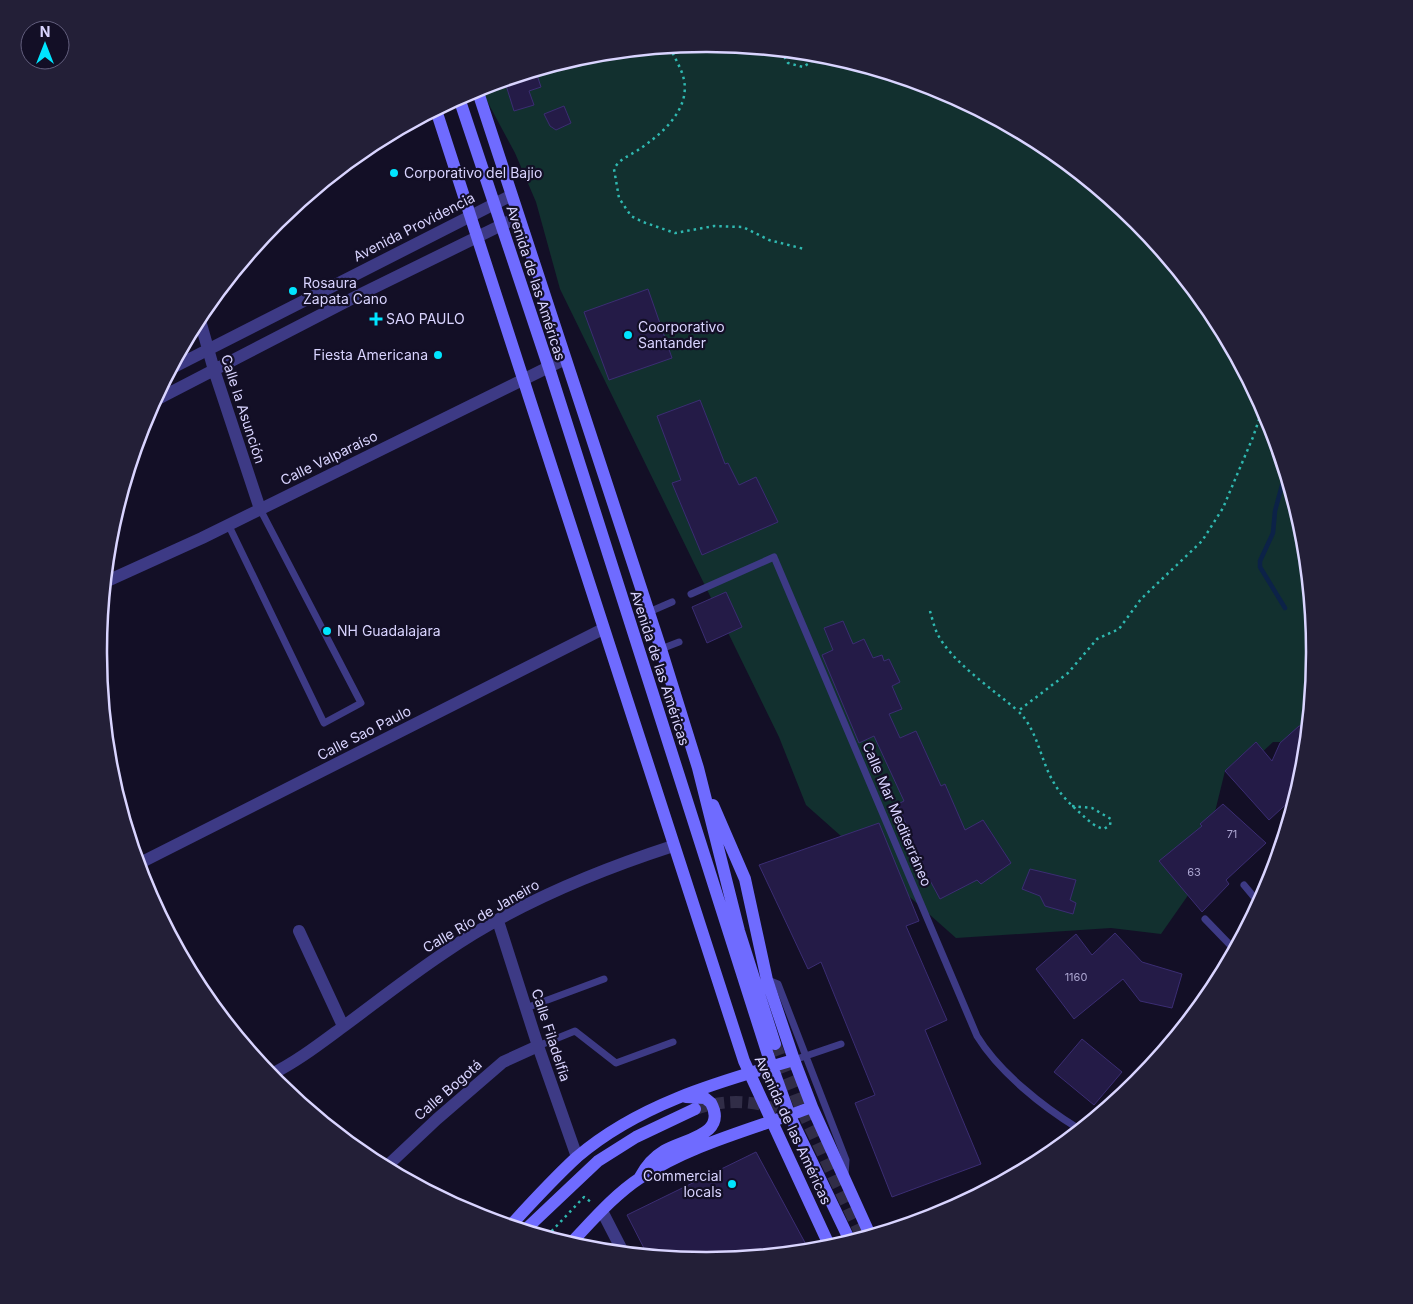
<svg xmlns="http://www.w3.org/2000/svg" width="1413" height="1304" viewBox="0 0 1413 1304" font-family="Inter,sans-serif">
	<rect width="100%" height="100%" fill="#130f26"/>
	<!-- green -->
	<path fill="#12302f" d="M706 44 825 55 940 90 1045 146 1137 222 1212 314 1269 420 1303 534 1315 652 1306 742H1273L1259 755 1251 747 1225 771 1198 881 1161 934 1111 928 956 938 806 805 779 737 560 289 536 202 515 153 480 88 588 55Z"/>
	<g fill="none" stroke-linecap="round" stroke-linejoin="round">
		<!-- stream -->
		<path stroke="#0c2248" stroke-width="4.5" d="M1285 474 1275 511 1273 533 1260 561V567L1285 608"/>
	</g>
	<!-- building -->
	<path fill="#241b47" stroke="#3b2d73" d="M536 72 541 87 529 91 534 105 514 111 505 82Z
		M564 106 571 123 556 130 550 126 544 114Z
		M648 289 672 358 609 380 584 312Z
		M700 400 725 464 728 463 739 485 756 477 778 522 702 555 672 483 681 480 657 416Z
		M726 592 742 627 707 643 692 607Z
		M843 621 853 644 864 639 873 658 882 655 884 661 889 659 900 682 892 686 902 709 889 714 900 738 916 731 941 786 945 784 965 830 983 820 1011 863 981 884 977 880 940 899 906 836 910 834 898 804 904 801 874 736 859 743 822 655 833 650 824 628Z
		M1308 725 1303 771 1295 796 1269 820 1225 771 1256 742 1272 761 1280 743 1299 726Z
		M1223 804 1266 843 1226 880 1229 884 1202 912 1159 861 1202 826 1200 824Z
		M879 823 919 921 906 926 947 1020 925 1030 981 1164 892 1197 855 1103 875 1095 821 962 808 969 759 865Z
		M1030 869 1076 880 1070 900 1076 903 1073 914 1045 906 1040 896 1022 889Z
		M1115 933 1142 962 1182 974 1172 1008 1140 1001 1123 979 1074 1019 1036 969 1076 934 1092 955Z
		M1082 1039 1122 1072 1094 1105 1054 1072Z
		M756 1152 809 1250 706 1260 647 1254 627 1215Z"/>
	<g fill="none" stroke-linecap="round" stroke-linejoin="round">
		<!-- secondary-tunnel -->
		<path stroke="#312d47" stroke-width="12" stroke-dasharray="12 6" stroke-linecap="butt" d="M775 1044 799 1104 862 1237
			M695 1109C727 1098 765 1099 794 1119"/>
		<!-- path -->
		<path stroke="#2fb8b0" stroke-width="2.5" stroke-dasharray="2.5 4" stroke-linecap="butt" d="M670 47C674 57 682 69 684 80 690 110 661 135 638 150 628 157 620 158 614 169L619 198 631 216 643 222 675 233 714 226 743 227 769 240 804 249
			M781 51 788 63 803 67 811 62 815 54
			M930 611C932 618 934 626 937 633 951 662 993 689 1018 711
			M1072 806 1092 808 1111 819 1110 825 1104 829C1093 826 1088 820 1079 812 1070 804 1060 794 1054 783 1040 760 1038 730 1018 711L1068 673 1097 639 1119 629 1141 599 1202 541 1223 508 1253 437 1263 408
			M547 1236 584 1197 591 1202"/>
		<!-- service -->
		<path stroke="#3d3a85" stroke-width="7" d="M228 524 324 723 361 703 260 509
			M691 594 774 557 977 1036C999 1072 1043 1107 1079 1129
			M649 612 672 602
			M661 649 679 642
			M1244 885 1259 903
			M1205 919 1234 949
			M768 980 778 984 846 1160 845 1175
			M526 1008 604 979
			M538 1046 575 1031 616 1063 673 1042
			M794 1060 841 1044"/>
		<!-- minor -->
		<path stroke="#3d3a85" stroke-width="12" d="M199 317 214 370 260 509
			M172 368 510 196
			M154 401 357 296 518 217
			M105 582 202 538 565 359
			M138 864 603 629
			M498 921 538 1046 577 1157
			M299 931 343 1026
			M1158 1056 1187 1021
			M270 1075C296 1062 317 1046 340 1029 374 1004 408 977 444 953 513 905 593 872 673 846
			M386 1167 437 1119 503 1062 538 1046
			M602 1211 623 1252"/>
		<!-- secondary -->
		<path stroke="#6f6bff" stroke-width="12" d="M477 89 661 649 698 768 739 931 775 1044
			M459 98 549 368 768 1055 790 1116 850 1241
			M436 110 744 1061 830 1247
			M713 805 745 879 767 980 794 1060 812 1107 870 1235
			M640 1177C646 1166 654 1157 664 1151 684 1139 728 1135 711 1103L705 1098 686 1097
			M511 1225C532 1202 554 1178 577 1157 639 1104 718 1082 794 1060
			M525 1230 598 1161 636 1137 695 1109
			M571 1243C592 1221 614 1195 640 1178 691 1144 754 1129 812 1107"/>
	</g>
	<!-- markers -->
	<g fill="#00e5ff" stroke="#130f26" stroke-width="2">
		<circle cx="394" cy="173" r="5"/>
		<circle cx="293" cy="291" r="5"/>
		<path d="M373.5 311.5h5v5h5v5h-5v5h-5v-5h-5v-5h5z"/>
		<circle cx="628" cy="335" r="5"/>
		<circle cx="438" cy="355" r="5"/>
		<circle cx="327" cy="631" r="5"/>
		<circle cx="732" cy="1184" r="5"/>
	</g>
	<g text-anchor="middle" stroke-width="4.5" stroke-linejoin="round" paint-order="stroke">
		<!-- number labels -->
		<g font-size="11" fill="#aca6d1">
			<text x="1232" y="838">71</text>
			<text x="1194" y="876">63</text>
			<text x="1076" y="981">1160</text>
		</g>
		<!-- poi labels -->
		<g font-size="14" fill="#d9d4ff" stroke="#130f26" text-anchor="start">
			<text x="404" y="178">Corporativo del Bajio</text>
			<text x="303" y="288">Rosaura<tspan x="303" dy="16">Zapata Cano</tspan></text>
			<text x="386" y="324">SAO PAULO</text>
			<text x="638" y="332">Coorporativo<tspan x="638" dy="16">Santander</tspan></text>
			<text x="428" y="360" text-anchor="end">Fiesta Americana</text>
			<text x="337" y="636">NH Guadalajara</text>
			<text x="722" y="1181" text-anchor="end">Commercial<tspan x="722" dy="16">locals</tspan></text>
		</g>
		<!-- street labels -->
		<g font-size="14" fill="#d9d4ff" stroke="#130f26">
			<text transform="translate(414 227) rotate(-27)" y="5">Avenida Providencia</text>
			<text transform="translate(536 283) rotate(72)" y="5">Avenida de las Américas</text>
			<text transform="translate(243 409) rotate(72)" y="5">Calle la Asunción</text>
			<text transform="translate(329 458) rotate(-26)" y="5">Calle Valparaíso</text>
			<text transform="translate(660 668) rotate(72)" y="5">Avenida de las Américas</text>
			<text transform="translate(364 733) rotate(-27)" y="5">Calle Sao Paulo</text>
			<text transform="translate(897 814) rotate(67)" y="5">Calle Mar Mediterráneo</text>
			<text transform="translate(481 916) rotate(-30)" y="5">Calle Río de Janeiro</text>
			<text transform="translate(551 1035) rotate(72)" y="5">Calle Filadelfia</text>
			<text transform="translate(448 1090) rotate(-41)" y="5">Calle Bogotá</text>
			<text transform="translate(793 1130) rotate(65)" y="5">Avenida de las Américas</text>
		</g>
	</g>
	<!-- crop -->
	<path d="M0 0H1413V1304H0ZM706 52H707A599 599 0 0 1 1306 651V653A599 599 0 0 1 707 1252H706A599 599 0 0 1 107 653V651A599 599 0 0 1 706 52Z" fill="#231f37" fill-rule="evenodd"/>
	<path fill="none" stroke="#d9d4ff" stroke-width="2.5" d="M706 52H707A599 599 0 0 1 1306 651V653A599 599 0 0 1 707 1252H706A599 599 0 0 1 107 653V651A599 599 0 0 1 706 52Z"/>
	<!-- north arrow -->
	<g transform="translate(45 45)"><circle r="24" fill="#130f26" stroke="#625e7d"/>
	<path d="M0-4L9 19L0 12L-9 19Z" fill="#00e5ff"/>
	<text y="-8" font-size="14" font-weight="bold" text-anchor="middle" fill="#d9d4ff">N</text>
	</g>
</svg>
